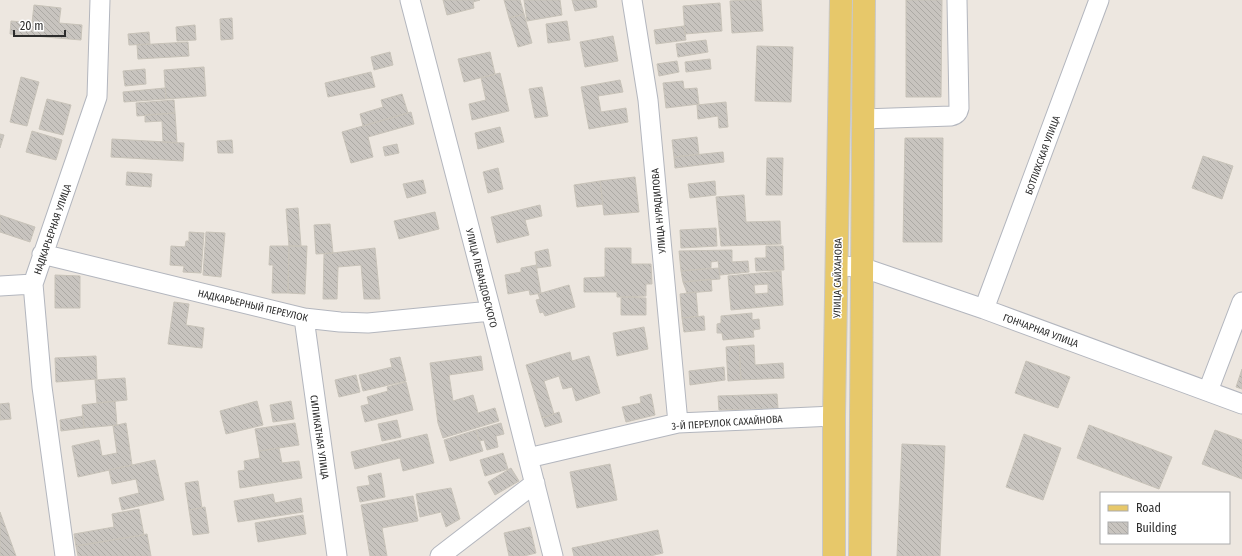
<svg xmlns="http://www.w3.org/2000/svg" width="1242" height="556" viewBox="0 0 1242 556" font-family="'Fira Sans Condensed',sans-serif">
	<defs>
		<pattern id="building-back-hatch" width="6" height="6" patternUnits="userSpaceOnUse"><rect width="6" height="6" fill="#c8c4bf"/><path d="M-1 5l2 2M0 0l6 6M5-1l2 2" fill="none" stroke="#aca9a4"/></pattern>
	</defs>
	<rect width="100%" height="100%" fill="#ede7e0"/>
	<!-- building -->
	<path fill="url(#building-back-hatch)" stroke="#c8c3b9" fill-rule="evenodd" d="M443 0H480L473 2 474 8 447 15Z
		M504 0H520L524 14 509 18Z
		M524 0H560L562 15 527 21Z
		M572 0H596L597 7 575 11Z
		M745 0H761L763 31 732 33 730 1Z
		M906 0H942L941 97H906Z
		M720 3 722 31 685 34 683 6Z
		M34 5 61 8 59 23 82 25 81 40 10 34 11 21 32 23Z
		M524 14 532 43 518 47 509 18Z
		M232 18 233 39 221 40 220 19Z
		M567 21 570 40 548 43 546 24Z
		M195 25 196 40 177 41 176 27Z
		M684 26 686 40 656 44 654 30Z
		M149 32 150 44 129 45 128 34Z
		M613 36 618 61 585 67 580 42Z
		M706 40 708 52 678 57 676 44Z
		M188 42 189 56 138 59 137 45Z
		M757 46 793 47 791 102 755 101Z
		M390 52 393 65 374 70 371 57Z
		M490 52 495 74 464 82 458 59Z
		M710 59 711 69 686 72 685 62Z
		M677 61 679 72 659 76 657 64Z
		M204 67 206 96 166 99 164 70Z
		M145 69 146 84 125 86 123 71Z
		M371 72 375 87 328 97 325 83Z
		M500 73 509 111 472 120 469 104 486 100 481 78Z
		M21 77 39 82 27 126 10 122Z
		M620 80 623 92 598 96 601 112 626 108 628 122 589 129 581 87Z
		M683 81 684 89 697 88 699 104 666 108 663 83Z
		M542 87 548 116 535 118 529 89Z
		M165 88 166 99 124 102 123 92Z
		M402 94 408 113 363 126 360 114 383 107 381 100Z
		M47 99 71 105 63 135 39 129Z
		M174 100 175 113 137 116 136 103Z
		M726 102 728 127 719 128 718 116 698 119 697 105Z
		M411 112 414 124 368 137 373 157 351 163 342 132Z
		M175 113 177 143 163 142 162 121 145 122V115Z
		M500 127 504 142 478 149 475 133Z
		M32 131 62 140 56 160 26 152Z
		M0 134 4 135 0 148Z
		M697 137 699 154 674 157 672 140Z
		M905 138H943L942 242H903Z
		M112 139 184 143 183 161 111 157Z
		M232 140 233 153H218L217 141Z
		M397 144 399 153 385 156 383 147Z
		M723 152 724 162 675 168 674 157Z
		M1203 156 1233 166 1222 199 1192 188Z
		M767 158H783L782 195H766Z
		M498 168 503 189 488 193 483 172Z
		M127 172 152 174 151 187 126 185Z
		M635 177 639 212 604 215 600 181Z
		M423 180 426 193 407 198 403 184Z
		M600 181 603 204 577 207 574 185Z
		M715 181 716 195 690 198 688 184Z
		M744 195 746 222 780 221 781 244 721 246 716 197Z
		M540 205 542 216 525 220 529 235 497 243 491 217Z
		M298 208 301 246H289L286 209Z
		M435 212 439 229 399 239 394 221Z
		M0 215 35 227 30 242 0 232Z
		M330 224 333 253 316 254 314 225Z
		M716 228 717 246 681 248 680 230Z
		M189 232 204 233 201 273 183 272 184 266 170 265 171 246 185 247 186 241H189Z
		M206 232 225 233 221 277 203 275Z
		M270 246H289L288 293H272L273 265H269Z
		M289 246H307L305 294 288 293Z
		M766 246H783L784 270 756 271 755 258H766Z
		M375 248 380 299H364L361 265 338 267 337 299H323L324 254Z
		M605 248H631V264H651L652 284H646V296L617 297V292H584V278L605 277Z
		M548 249 551 266 537 268 535 252Z
		M732 250V262L748 261 749 272 720 275 718 261 711 262V268L681 271 679 251Z
		M536 265 541 293 530 295 529 290 508 294 505 275 521 272V268Z
		M719 268 720 279 683 282 681 271Z
		M781 271 783 305 731 310 728 276ZM768 284V293L755 294 754 285Z
		M55 275 80 276V308H55Z
		M711 279 712 291 687 293 683 282Z
		M569 285 575 307 545 316 543 312 540 313 536 300 540 299 538 294Z
		M696 292 698 316 682 318 680 294Z
		M621 297 646 298V315H621Z
		M174 302 189 304 186 325 204 328 202 348 168 344Z
		M752 313V320L759 319 760 329 753 330 754 337 723 340 722 333H717V324L721 323V316Z
		M704 316 705 330 684 332 682 318Z
		M644 327 648 349 617 356 613 333Z
		M754 345 755 365 783 363 784 378 741 380 739 346Z
		M739 346 741 380 728 381 726 347Z
		M570 352 572 361 589 356 600 393 576 401 572 387 563 389 559 376 544 381 554 414 542 418 526 365Z
		M96 356 97 379 56 382 55 358Z
		M481 356 483 370 449 375 453 401 473 395 478 413 495 408 499 421 443 438 438 423 430 363Z
		M400 357 406 381 363 391 359 375 392 367 390 359Z
		M1026 361 1070 377 1058 408 1015 393Z
		M724 367 725 380 690 385 689 371Z
		M1242 369V389L1236 387Z
		M356 375 360 392 339 397 335 380Z
		M125 378 127 400 97 403 95 380Z
		M406 382 413 410 365 422 361 406 369 404 367 397 388 391 387 387Z
		M651 394 655 415 626 422 622 407 641 403 640 397Z
		M777 394 778 408 719 410 718 396Z
		M115 401 117 425 84 428 82 405Z
		M257 401 263 425 226 434 220 411Z
		M291 401 294 419 273 422 270 405Z
		M9 403 11 419 0 420V404Z
		M559 412 562 422 545 427 542 418Z
		M83 416 84 428 61 431 60 420Z
		M397 420 401 437 382 441 378 424Z
		M126 423 132 465 78 477 72 446 99 440 102 456 117 453 113 426Z
		M295 423 299 445 259 451 255 429Z
		M501 423 504 434 496 436 498 447 487 450 484 440 479 441 476 430Z
		M1089 425 1172 457 1159 489 1077 458Z
		M476 430 483 451 450 461 444 440Z
		M1215 430 1242 440V479L1202 464Z
		M427 434 434 463 403 471 400 458 355 469 351 452Z
		M1024 434 1061 448 1043 500 1006 487Z
		M902 444 945 446 940 556H897Z
		M279 448 282 463 299 461 302 478 240 488 238 471 245 470 244 461 260 458 259 451Z
		M503 453 508 469 485 476 480 460Z
		M155 460 164 500 122 510 119 498 139 493 136 479 112 484 109 470Z
		M610 464 617 500 577 508 570 472Z
		M511 468 519 481 495 495 488 482Z
		M381 473 385 497 360 502 357 487 370 485 368 476Z
		M198 481 202 508 189 510 185 483Z
		M451 488 460 519 446 527 441 512 420 517 416 494Z
		M273 494 275 503 301 498 303 512 238 522 234 501Z
		M413 496 418 521 382 528 387 556H370L361 505Z
		M205 507 209 533 193 535 189 510Z
		M139 509 144 535 76 546 74 534 114 527 112 514Z
		M0 512 16 556H0Z
		M303 515 306 534 258 542 255 523Z
		M530 527 536 553 524 556H509L504 533Z
		M658 530 663 553 650 556H574L572 548Z
		M147 534 151 556H78L76 546Z"/>
	<g fill="none" stroke-linecap="round" stroke-linejoin="round">
		<defs>
			<path id="minor" d="M410 0 491 311 553 556
				M632 0 648 100 678 423
				M863 119 951 116C956 115 958 113 959 108L957 0
				M42 254 304 318 340 322 368 323 491 311
				M837 266 861 267 984 309 1242 404
				M0 286 33 284
				M984 309 1099 0
				M304 318 337 556
				M1208 391 1242 302
				M528 458 678 423 834 416
				M65 556 42 387 33 284 97 97 100 0
				M440 556 535 483"/>
			<path id="major" d="M834 556V416L841 0
				M860 556 864 0"/>
		</defs>
		<!-- minor casing -->
		<use href="#minor" stroke="#b3b6be" stroke-width="21"/>
		<!-- major casing -->
		<use href="#major" stroke="#c8c8c8" stroke-width="24"/>
		<!-- minor -->
		<use href="#minor" stroke="#fff" stroke-width="19"/>
		<!-- major -->
		<use href="#major" stroke="#e7c86a" stroke-width="22"/>
	</g>
	<g text-anchor="middle" stroke-width="3" stroke-linejoin="round" paint-order="stroke">
		<!-- street labels -->
		<g font-size="10" fill="#2c2c2c" stroke="#fff">
			<text transform="translate(1042 155) rotate(-70)" y="4">БОТЛИХСКАЯ УЛИЦА</text>
			<text transform="translate(658 211) rotate(-95)" y="4">УЛИЦА НУРАДИЛОВА</text>
			<text transform="translate(52 229) rotate(-71)" y="4">НАДКАРЬЕРНАЯ УЛИЦА</text>
			<text transform="translate(482 278) rotate(76)" y="4">УЛИЦА ЛЕВАНДОВСКОГО</text>
			<text transform="translate(837 278) rotate(-89)" y="4">УЛИЦА САЙХАНОВА</text>
			<text transform="translate(253 305) rotate(13)" y="4">НАДКАРЬЕРНЫЙ ПЕРЕУЛОК</text>
			<text transform="translate(1041 330) rotate(20)" y="4">ГОНЧАРНАЯ УЛИЦА</text>
			<text transform="translate(727 422) rotate(-4)" y="4">3-Й ПЕРЕУЛОК САХАЙНОВА</text>
			<text transform="translate(320 437) rotate(82)" y="4">СИЛИКАТНАЯ УЛИЦА</text>
		</g>
	</g>
	<!-- legend -->
	<rect x="1100" y="492" width="130" height="52" fill="#ffffff" stroke="#ababab"/>
	<rect x="1108" y="505" width="20" height="6" fill="#e7c86a" stroke="#ababab"/>
	<text x="1136" y="512" font-size="12" fill="#2c2c2c">Road</text>
	<rect x="1108" y="522" width="20" height="12" fill="url(#building-back-hatch)" stroke="#ababab"/>
	<text x="1136" y="532" font-size="12" fill="#2c2c2c">Building</text>
	<!-- scale -->
	<path d="M14 30v6h51v-6" fill="none" stroke="#2c2c2c" stroke-width="2"/>
	<text x="20" y="30" font-size="12" fill="#2c2c2c" stroke="#ffffff" stroke-width="3" paint-order="stroke">20 m</text>
</svg>
